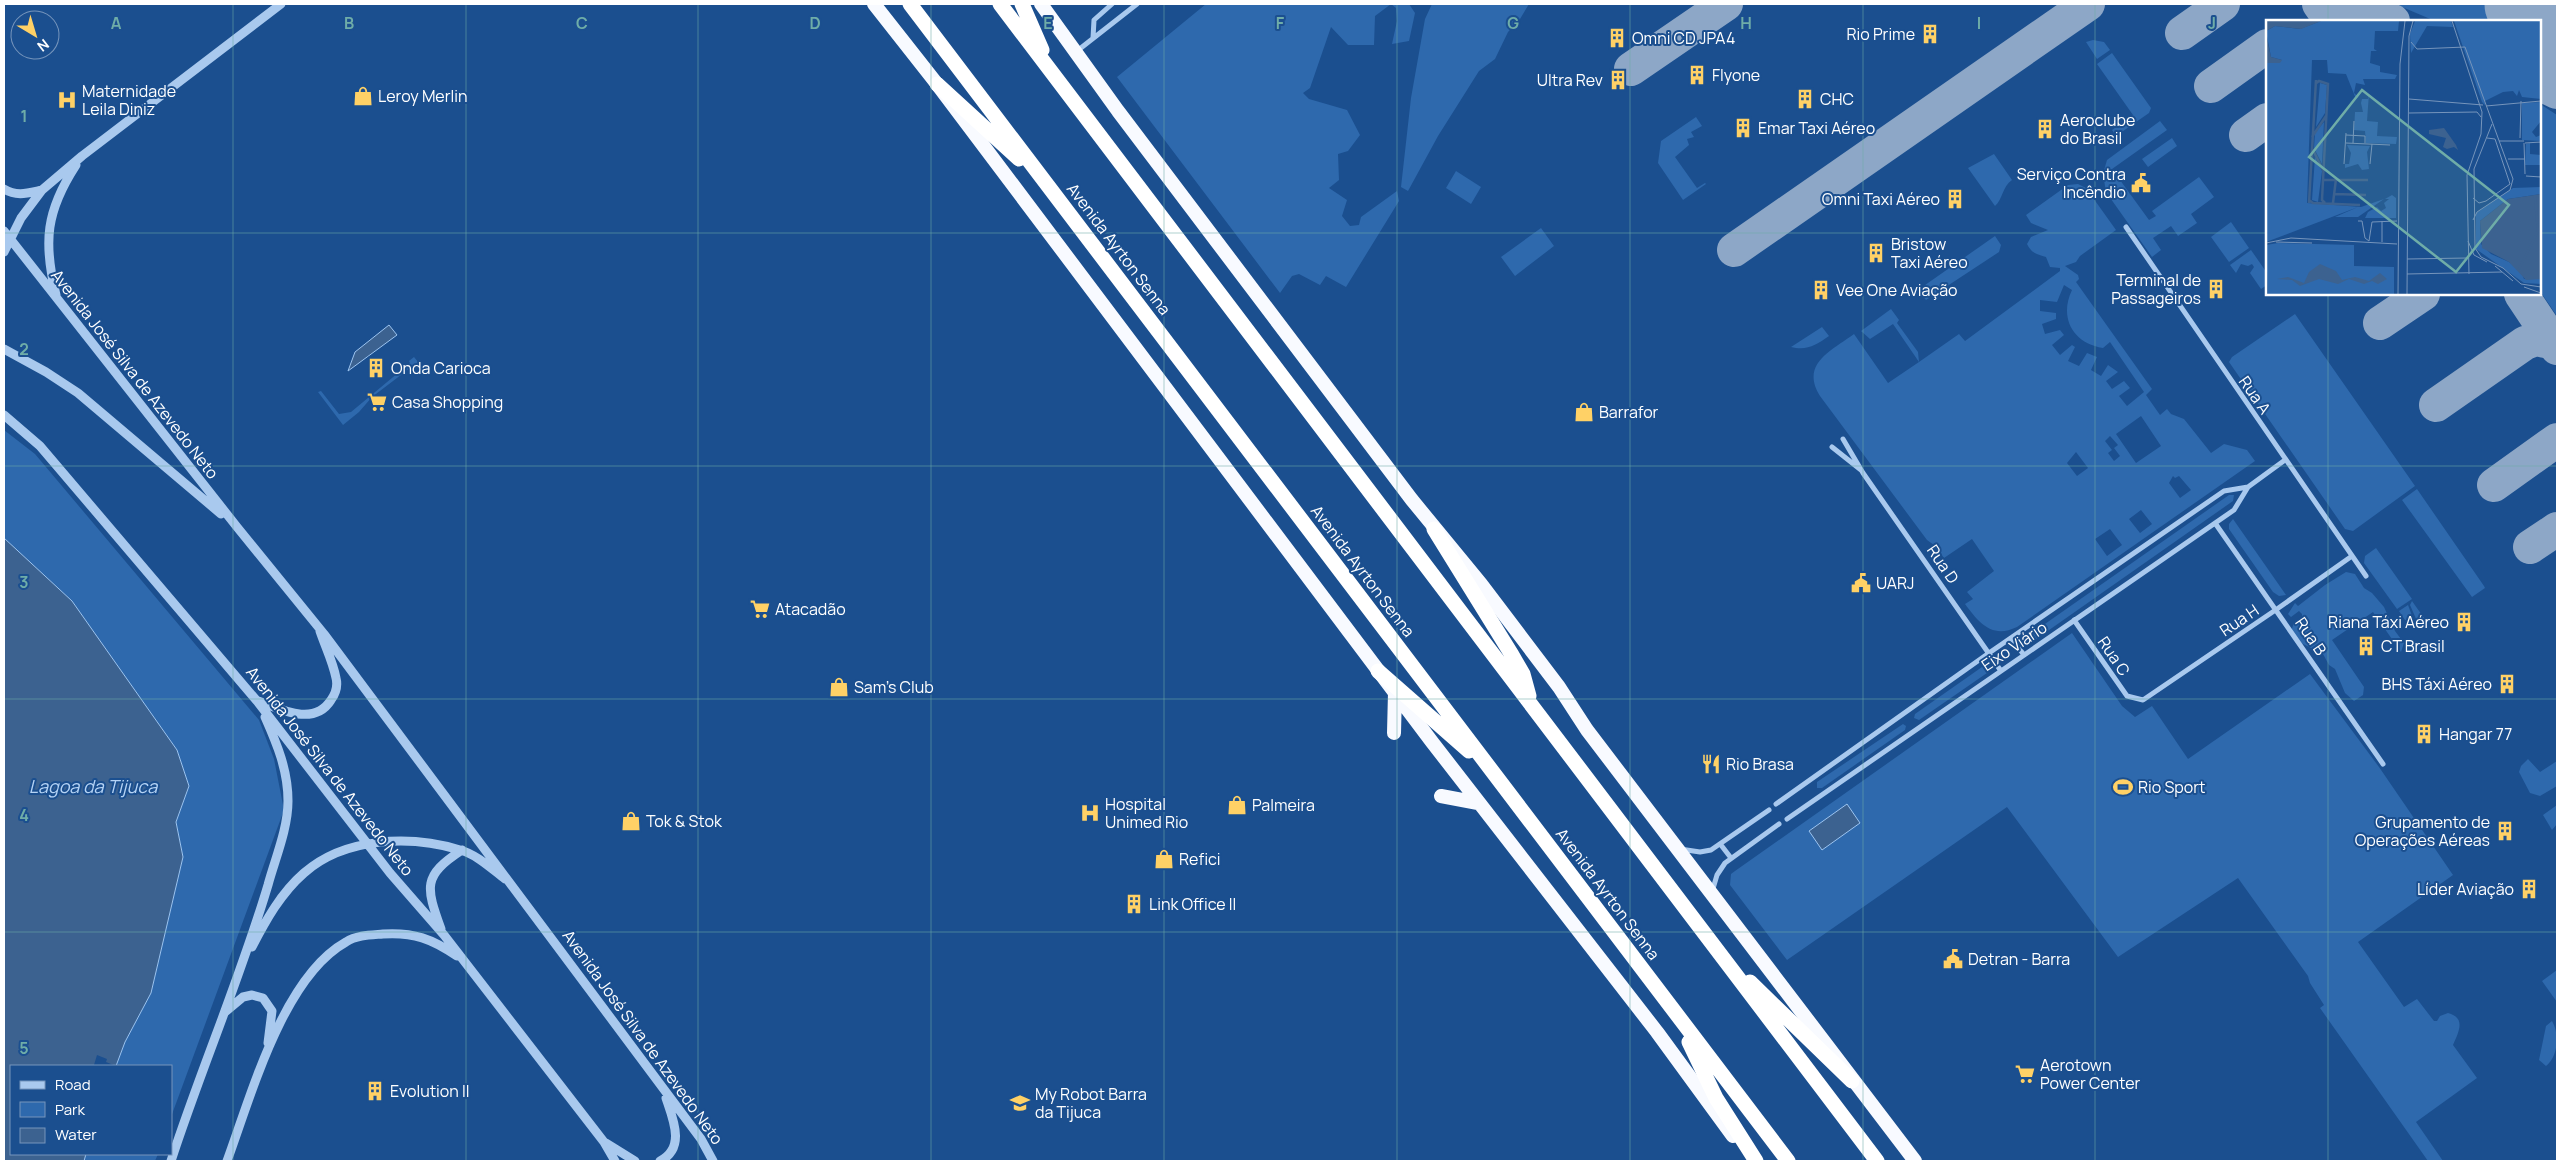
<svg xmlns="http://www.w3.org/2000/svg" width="2561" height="1165" viewBox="0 0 2561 1165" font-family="Manrope,sans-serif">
	<rect width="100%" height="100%" fill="#1b4f8f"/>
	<!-- green -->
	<path fill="#2e69ad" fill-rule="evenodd" d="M1206 4H1409L1415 13 1409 41 1392 44 1397 21 1396 8 1391 4 1375 16 1374 45H1348L1331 27 1310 88 1303 93 1309 99 1347 110 1360 135 1348 151 1338 154 1339 180 1329 188 1347 200 1342 216 1350 226 1359 225 1361 217 1397 191 1399 201 1346 287 1326 276 1320 285 1299 274 1292 276 1280 293 1117 77Z
		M1432 4H1529L1520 19 1508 32 1495 59 1479 71 1438 136 1408 191 1401 187 1411 98 1425 19Z
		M2395 4H2486L2498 21H2435Z
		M2093 40 2104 42 2110 50 2097 59 2086 42Z
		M2112 53 2151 108 2149 113 2116 136 2112 130 2133 115 2097 64Z
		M2540 104 2557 115V316L2540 291Z
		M1696 117 1702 126 1691 132 1694 137 1687 139 1689 145 1675 157 1697 188 1705 183 1706 184 1683 200 1658 163 1661 141Z
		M2160 121 2167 130 2112 169 2149 220 2156 216 2152 211 2199 177 2214 197 2191 214 2197 223 2178 236 2171 226 2153 238 2161 250 2152 257 2106 192 2103 174 2107 160Z
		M2172 138 2177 146 2148 167 2142 159Z
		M1994 154 2012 180C2002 187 2003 199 1995 206L1968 168Z
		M1456 171 1481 187 1471 204 1446 188Z
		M2078 184 2086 188 2116 230 2080 256 2076 262 2065 266 2078 275 2079 279 2076 282 2152 389 2146 395 2160 415 2167 409 2171 414 2184 419 2211 453 2224 444 2247 450 2255 461 2017 627C1992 639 1979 623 1965 604L1973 599 1967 592 1994 571 1972 539 1944 558 1934 545 1927 540 1820 396C1800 364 1831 351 1854 334L1888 383 1919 362 1893 324 1870 339 1861 331 1891 309 1899 320 1897 323 1918 352 1919 362 1959 334 1965 341 2060 271V268L2050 267 2046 257C2037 254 2032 254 2027 244L2031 237 2048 230 2031 223 2026 215 2068 185ZM2064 285 2072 290C2059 317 2072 343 2103 348L2110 342 2144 392 2127 406 2119 396 2130 388 2124 381 2112 389 2106 381 2118 372 2108 365 2101 376 2091 370 2097 357 2087 353 2079 366 2068 361 2075 347 2072 345 2060 355 2052 345 2064 335 2060 330 2045 334 2042 324 2056 319V313L2040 311V300L2057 302ZM2141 416 2161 446 2136 463 2116 434ZM2110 436 2118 445 2114 448 2120 456 2114 461 2108 453 2112 450 2105 441ZM2076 452 2088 468 2077 476 2067 463ZM2173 476 2175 478 2179 476 2191 490 2180 498 2169 483ZM2141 510 2152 524 2140 533 2129 519ZM2110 529 2122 545 2107 556 2095 539Z
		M2231 222 2249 248 2229 262 2211 237Z
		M1541 228 1554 246 1515 276 1501 257Z
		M1995 236 2001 245 1999 252 1926 300 1918 290Z
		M2251 250 2267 273V285L2261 289 2250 273 2254 267 2252 264 2248 266 2241 264 2236 273 2230 265Z
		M2295 314 2415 486 2353 531 2345 529 2229 362 2232 357Z
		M1822 327 1829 336C1816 345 1807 351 1791 347Z
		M414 357 418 362 372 397 359 412 343 425 318 392 321 391 339 414 351 412 410 363 409 361Z
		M4 430 35 454 259 720 274 759 284 810 171 1117V1066H116L125 1042 151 993 183 857 176 822 189 786 177 750 72 601 4 538Z
		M2417 489 2484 586 2485 588 2472 597 2402 500Z
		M2229 495H2234L2233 501 2029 644 2024 642 2025 638Z
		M2233 519 2286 595 2279 596 2273 592 2229 529V524Z
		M2376 548 2412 599 2397 609 2364 563 2365 556Z
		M2346 572 2355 574 2364 588 2372 593 2384 607 2395 631 2404 643 2401 652 2373 612 2332 640 2364 687 2363 695 2354 701 2345 693 2335 669 2329 665 2323 654 2299 642 2291 631 2294 623 2302 618V614L2299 611 2291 617 2288 614 2295 603 2298 606 2325 585Z
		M2412 601 2424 618 2419 622 2417 621 2410 605Z
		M2408 605 2414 621 2405 620 2399 611Z
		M2072 633 2122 706 2135 717 2152 706 2188 759 2310 674 2379 767 2453 875 2358 942 2404 1007 2417 999 2434 1021H2437L2440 1016 2448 1013C2467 1018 2458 1033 2453 1045L2477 1078 2416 1122 2443 1161H2428L2320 1008 2324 1005 2310 983 2308 976 2238 878 2118 957 2007 807 1787 960 1730 885 1731 874 1735 871Z
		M1982 667H1987V673L1919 720 1914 718 1915 714Z
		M1903 724 1906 726 1905 730 1822 788H1817V782Z
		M2528 759 2540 772 2557 761V786L2540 796 2530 793 2519 772 2521 766Z
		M2557 805V824L2552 830 2543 815Z
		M2557 970V1002L2542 981Z
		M2552 1021C2560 1034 2558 1057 2546 1066L2539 1060 2546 1026Z
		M86 1154H158L155 1161H84Z"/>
	<!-- water -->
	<path fill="#3c6290" stroke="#9cc4f0" d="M389 325 397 335 348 371 355 352Z
		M4 538 72 601 177 750 189 786 176 822 183 857 151 993 125 1042 116 1066H11V1154H86L84 1161H4Z
		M1847 804 1860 823 1822 850 1809 831Z"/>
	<!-- pier -->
	<path fill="#1b4f8f" d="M97 1055 107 1059 106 1062 116 1066 94 1065Z"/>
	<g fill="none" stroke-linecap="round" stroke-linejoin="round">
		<!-- taxiway -->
		<path stroke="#8da7c7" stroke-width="34" d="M2319 4 2331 21
			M2351 4 2393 21
			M2540 23C2549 39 2551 51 2540 66
			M2182 33 2223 4
			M1631 69 1726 4
			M2540 84 2557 92
			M2211 86 2267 46
			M2246 135 2267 120
			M1734 250 2088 4
			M2521 294 2557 348
			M2380 323 2423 294
			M2436 405 2525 343 2536 339 2554 343
			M2494 485 2557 440
			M2530 547 2557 529"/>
		<!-- runway -->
		<path stroke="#8da7c7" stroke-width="85" d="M2527 4 2557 46"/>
		<!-- minor -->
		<path stroke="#a9c9ee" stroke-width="5" d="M1093 38 1094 20 1112 4
			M1077 51 1137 4
			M2126 227 2366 576
			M1843 439 1863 473 2001 671
			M1832 447 1861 470
			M2215 523 2383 764
			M2074 620 2127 696 2143 700 2277 609 2352 556
			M2011 638 2024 655
			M1776 804 1989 653 2224 491 2248 487
			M1787 819 2234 510 2248 487 2285 460
			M1721 845 1731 858
			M1680 849 1700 852 1711 850 1769 810
			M1712 892 1717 875 1725 863 1779 824"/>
		<!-- tertiary -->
		<path stroke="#a9c9ee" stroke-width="9" d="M4 189C17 197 28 193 42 190
			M4 231 237 527 324 634 701 1139 713 1161
			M4 252 21 218 42 190 82 156 281 4
			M56 295C43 242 46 211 76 165
			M4 349 46 372 78 393 221 514
			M4 415 40 446 257 701 390 873 444 935 604 1142 615 1161
			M258 701C280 709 314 727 331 700 336 693 338 686 336 678 333 662 325 646 320 631
			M441 929C426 887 422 876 462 850
			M252 947C266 920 281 893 304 873 345 837 410 835 460 850 476 854 492 869 505 879
			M225 1012 243 997 252 995 263 998 272 1011 268 1043
			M606 1143 635 1161
			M171 1161C201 1069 240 979 268 885 275 859 288 829 288 801 288 770 277 744 265 717
			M227 1161C251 1096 283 977 346 942 357 935 371 935 383 934 414 932 432 939 457 956
			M660 1161C686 1148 673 1119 666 1098"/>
		<!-- trunk -->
		<path stroke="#f8faff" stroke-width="14" d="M874 4 937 84 1432 742 1657 1032 1733 1136
			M1041 4 1118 111 1412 500 1481 584 1559 687 1587 730 1915 1161
			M1394 733 1395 692
			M1441 796 1478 803"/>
		<!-- motorway -->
		<path stroke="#fff" stroke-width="15" d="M910 4 1788 1161
			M1000 4 1877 1161
			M1022 4 1042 50
			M937 84 1019 159
			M1434 529 1512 655 1523 674 1529 696
			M1378 671 1469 751
			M1750 982 1852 1081
			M1689 1042 1716 1098 1756 1161"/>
	</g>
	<!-- grid -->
	<path fill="none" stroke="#6fada8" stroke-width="1" stroke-opacity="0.55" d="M233 4V1161M466 4V1161M698 4V1161M931 4V1161M1164 4V1161M1397 4V1161M1630 4V1161M1863 4V1161M2095 4V1161M2328 4V21M4 233H2267M2540 233H2557M2328 294V1161M4 466H2557M4 699H2557M4 932H2557"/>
	<!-- icons -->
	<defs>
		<symbol id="building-bare" viewBox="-9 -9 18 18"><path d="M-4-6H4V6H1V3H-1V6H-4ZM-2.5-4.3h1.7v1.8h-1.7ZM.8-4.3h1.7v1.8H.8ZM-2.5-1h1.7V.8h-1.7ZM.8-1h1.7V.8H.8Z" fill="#ffd166" stroke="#1b4f8f" stroke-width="2.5" paint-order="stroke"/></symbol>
		<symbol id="shop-bare" viewBox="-9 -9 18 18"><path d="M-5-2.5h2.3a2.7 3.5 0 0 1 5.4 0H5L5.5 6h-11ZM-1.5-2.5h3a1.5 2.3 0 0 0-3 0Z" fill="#ffd166" stroke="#1b4f8f" stroke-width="2.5" paint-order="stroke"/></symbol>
		<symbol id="hospital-bare" viewBox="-9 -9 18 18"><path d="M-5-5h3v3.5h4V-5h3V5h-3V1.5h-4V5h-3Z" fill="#ffd166" stroke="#1b4f8f" stroke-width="2.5" paint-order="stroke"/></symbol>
		<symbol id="civic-bare" viewBox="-9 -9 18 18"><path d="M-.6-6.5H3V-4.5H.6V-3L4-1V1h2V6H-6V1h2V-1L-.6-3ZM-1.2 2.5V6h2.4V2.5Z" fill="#ffd166" stroke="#1b4f8f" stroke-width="2.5" paint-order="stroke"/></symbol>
		<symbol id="supermarket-bare" viewBox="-9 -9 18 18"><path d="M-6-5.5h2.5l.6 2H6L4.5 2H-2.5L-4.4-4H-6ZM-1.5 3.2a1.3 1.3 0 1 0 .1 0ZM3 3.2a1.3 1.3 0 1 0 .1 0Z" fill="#ffd166" stroke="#1b4f8f" stroke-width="2.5" paint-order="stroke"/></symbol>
		<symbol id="restaurant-bare" viewBox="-9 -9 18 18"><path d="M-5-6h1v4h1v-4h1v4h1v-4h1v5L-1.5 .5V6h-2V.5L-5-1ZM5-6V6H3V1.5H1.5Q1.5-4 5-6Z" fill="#ffd166" stroke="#1b4f8f" stroke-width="2.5" paint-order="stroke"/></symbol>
		<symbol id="stadium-bare" viewBox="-9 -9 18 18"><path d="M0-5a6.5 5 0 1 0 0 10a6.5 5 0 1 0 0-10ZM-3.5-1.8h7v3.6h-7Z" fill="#ffd166" stroke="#1b4f8f" stroke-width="2.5" paint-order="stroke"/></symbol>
		<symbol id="school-bare" viewBox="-9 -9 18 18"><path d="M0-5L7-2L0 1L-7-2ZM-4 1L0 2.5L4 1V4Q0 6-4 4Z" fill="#ffd166" stroke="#1b4f8f" stroke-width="2.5" paint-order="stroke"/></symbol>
	</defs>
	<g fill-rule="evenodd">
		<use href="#building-bare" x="1916" y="20" width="28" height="28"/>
		<use href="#building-bare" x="1603" y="24" width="28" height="28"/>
		<use href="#building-bare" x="1683" y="61" width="28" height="28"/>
		<use href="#building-bare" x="1604" y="66" width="28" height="28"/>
		<use href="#shop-bare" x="349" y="82" width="28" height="28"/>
		<use href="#building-bare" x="1791" y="85" width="28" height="28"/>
		<use href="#hospital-bare" x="53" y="86" width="28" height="28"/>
		<use href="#building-bare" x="1729" y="114" width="28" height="28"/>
		<use href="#building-bare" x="2031" y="115" width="28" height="28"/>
		<use href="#civic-bare" x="2127" y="169" width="28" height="28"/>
		<use href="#building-bare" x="1941" y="185" width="28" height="28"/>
		<use href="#building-bare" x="1862" y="239" width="28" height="28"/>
		<use href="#building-bare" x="2202" y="275" width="28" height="28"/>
		<use href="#building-bare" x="1807" y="276" width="28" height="28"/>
		<use href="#building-bare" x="362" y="354" width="28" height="28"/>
		<use href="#supermarket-bare" x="363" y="388" width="28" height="28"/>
		<use href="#shop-bare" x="1570" y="398" width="28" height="28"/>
		<use href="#civic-bare" x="1847" y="569" width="28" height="28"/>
		<use href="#supermarket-bare" x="746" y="595" width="28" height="28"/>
		<use href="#building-bare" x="2450" y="608" width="28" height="28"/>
		<use href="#building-bare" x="2352" y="632" width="28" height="28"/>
		<use href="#building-bare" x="2493" y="670" width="28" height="28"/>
		<use href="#shop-bare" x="825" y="673" width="28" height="28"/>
		<use href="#building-bare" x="2410" y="720" width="28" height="28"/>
		<use href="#restaurant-bare" x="1697" y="750" width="28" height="28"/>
		<use href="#stadium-bare" x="2109" y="773" width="28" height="28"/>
		<use href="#shop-bare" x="1223" y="791" width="28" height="28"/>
		<use href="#hospital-bare" x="1076" y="799" width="28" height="28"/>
		<use href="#shop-bare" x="617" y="807" width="28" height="28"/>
		<use href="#building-bare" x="2491" y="817" width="28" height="28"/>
		<use href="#shop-bare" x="1150" y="845" width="28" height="28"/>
		<use href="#building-bare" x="2515" y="875" width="28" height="28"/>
		<use href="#building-bare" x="1120" y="890" width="28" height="28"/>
		<use href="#civic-bare" x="1939" y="945" width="28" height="28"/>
		<use href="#supermarket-bare" x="2011" y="1060" width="28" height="28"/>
		<use href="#building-bare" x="361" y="1077" width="28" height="28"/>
		<use href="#school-bare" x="1006" y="1089" width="28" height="28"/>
	</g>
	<g text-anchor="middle" stroke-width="4" stroke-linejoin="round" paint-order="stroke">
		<!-- poi labels -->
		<g font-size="16" fill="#fff" stroke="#1b4f8f" text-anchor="start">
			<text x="1915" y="40" text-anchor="end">Rio Prime</text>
			<text x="1632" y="44">Omni CD JPA4</text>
			<text x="1712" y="81">Flyone</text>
			<text x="1603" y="86" text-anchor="end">Ultra Rev</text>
			<text x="82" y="97">Maternidade<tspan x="82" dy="18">Leila Diniz</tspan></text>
			<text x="378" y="102">Leroy Merlin</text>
			<text x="1820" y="105">CHC</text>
			<text x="2060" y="126">Aeroclube<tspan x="2060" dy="18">do Brasil</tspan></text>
			<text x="1758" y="134">Emar Taxi Aéreo</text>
			<text x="2126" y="180" text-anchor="end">Serviço Contra<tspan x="2126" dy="18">Incêndio</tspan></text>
			<text x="1940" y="205" text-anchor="end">Omni Taxi Aéreo</text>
			<text x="1891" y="250">Bristow<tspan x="1891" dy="18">Taxi Aéreo</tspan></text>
			<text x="2201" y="286" text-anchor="end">Terminal de<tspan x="2201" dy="18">Passageiros</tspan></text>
			<text x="1836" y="296">Vee One Aviação</text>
			<text x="391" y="374">Onda Carioca</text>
			<text x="392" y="408">Casa Shopping</text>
			<text x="1599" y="418">Barrafor</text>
			<text x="1876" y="589">UARJ</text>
			<text x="775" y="615">Atacadão</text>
			<text x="2449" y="628" text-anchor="end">Riana Táxi Aéreo</text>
			<text x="2381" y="652">CT Brasil</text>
			<text x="2492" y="690" text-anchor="end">BHS Táxi Aéreo</text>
			<text x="854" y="693">Sam's Club</text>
			<text x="2439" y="740">Hangar 77</text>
			<text x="1726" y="770">Rio Brasa</text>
			<text x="2138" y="793">Rio Sport</text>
			<text x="1105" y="810">Hospital<tspan x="1105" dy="18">Unimed Rio</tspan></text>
			<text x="1252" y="811">Palmeira</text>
			<text x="646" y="827">Tok &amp; Stok</text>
			<text x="2490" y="828" text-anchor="end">Grupamento de<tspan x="2490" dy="18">Operações Aéreas</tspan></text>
			<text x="1179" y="865">Refici</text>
			<text x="2514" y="895" text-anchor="end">Líder Aviação</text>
			<text x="1149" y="910">Link Office II</text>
			<text x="1968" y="965">Detran - Barra</text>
			<text x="2040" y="1071">Aerotown<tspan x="2040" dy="18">Power Center</tspan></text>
			<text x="390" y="1097">Evolution II</text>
			<text x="1035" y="1100">My Robot Barra<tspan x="1035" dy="18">da Tijuca</tspan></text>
		</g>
		<!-- street labels -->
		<g font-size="16" fill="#fff" stroke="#1b4f8f">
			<text transform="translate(1119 249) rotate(53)" y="6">Avenida Ayrton Senna</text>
			<text transform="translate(135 374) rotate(52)" y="6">Avenida José Silva de Azevedo Neto</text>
			<text transform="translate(2255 395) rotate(55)" y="6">Rua A</text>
			<text transform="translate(1943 564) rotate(56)" y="6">Rua D</text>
			<text transform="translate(1363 571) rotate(53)" y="6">Avenida Ayrton Senna</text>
			<text transform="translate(2239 620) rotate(-34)" y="6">Rua H</text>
			<text transform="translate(2311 636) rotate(56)" y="6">Rua B</text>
			<text transform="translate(2014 646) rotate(-34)" y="6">Eixo Viário</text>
			<text transform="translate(2114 656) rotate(56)" y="6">Rua C</text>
			<text transform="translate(330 771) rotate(52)" y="6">Avenida José Silva de Azevedo Neto</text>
			<text transform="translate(1608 894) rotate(53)" y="6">Avenida Ayrton Senna</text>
			<text transform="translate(643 1037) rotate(54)" y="6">Avenida José Silva de Azevedo Neto</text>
		</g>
		<!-- water labels -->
		<g font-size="18" font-style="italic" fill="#b5d3f5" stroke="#1b4f8f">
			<text x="93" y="793">Lagoa da Tijuca</text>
		</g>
	</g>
	<!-- overview -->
	<g transform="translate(2266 20)">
		<rect width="275" height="275" fill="#1b4f8f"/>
		<path d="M55 1H133L132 11H109L108 29 111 31H105L104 43 114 46V52L131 55 129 59H97L99 65 90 63 88 73 92 77 90 79 80 54 62 53 61 40H46L41 183 95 187 118 179 92 197H69L92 187 0 222V43L16 40 5 37 0 11 9 6 34 9ZM149 1H185L187 7 161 6 145 33 144 14ZM188 1H275V79L256 77 253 70 251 76 247 71 237 72 219 81V85L216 82ZM54 63 61 65 59 93 50 107ZM103 73 101 101 112 102 111 116 131 117 130 124 100 123 99 111 88 110 89 92H97L95 83 96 79H102ZM275 82V101L266 112 270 117 275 115V121L256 120V83ZM58 102 56 143V144L48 128 49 113ZM264 123V134L275 135V145H259L260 124ZM81 125 104 126 101 132 103 149 96 150 92 144 79 148V144H83L85 133ZM49 137 56 151 52 182 46 180ZM275 167V174L242 179 214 201 215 224 225 234 243 242 255 251 258 259H275V264L258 263 210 229V193L247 168ZM126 175 130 178V198H99L102 192 111 187 115 191 120 188 118 183 123 179H119ZM12 223 88 225V246L128 247V274H2L0 225Z" fill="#2e69ad"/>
		<path d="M0 1H55L35 9 9 6 0 11ZM0 15 5 37 16 40 14 43H0ZM178 108 190 125 192 130 188 127 181 129 177 127 180 118 163 114V110ZM275 174V259L260 260 243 242 216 228 214 201 242 179ZM54 244 70 251 76 260 89 257 103 261 114 253 121 259 112 264 106 261 98 264 83 259 72 264 53 259 34 266 26 260 11 259 22 257 38 263 43 252Z" fill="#3c6290"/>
		<path fill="none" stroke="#3c6290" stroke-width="2.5" d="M49 64 53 61 62 64 56 180 59 183M46 117 60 96M46 128 57 150M57 160H102M69 174 100 175M43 180 47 183 94 185M43 183 50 60M67 183 70 159M253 249 272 211 269 176"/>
		<path fill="none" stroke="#7695bc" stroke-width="1" d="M186 1 216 92 215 114 201 155 203 254M145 22 151 29 199 27 247 159 244 170 211 192 207 200M143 79 217 85M220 86 275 81M143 93 211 92 215 97M226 104 208 149 209 228 215 237 237 248 255 264 275 267M80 115 99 116V123M254 118 255 81M233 121H258M80 123 124 125M87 123 88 101M258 123 259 154M259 123 275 122M242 139H259M78 144 80 113M104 144 106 124M260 156 275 157M207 178 213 183 220 181 244 164 229 119 221 118M92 201H96L99 218 103 221M103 221 106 202 131 201M202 221 208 235 221 242M10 222 46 223M116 222V201M0 223 25 218 131 224M141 239 201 238M229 246 247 261M141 254 236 252M258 267 275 273M132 274 134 44 139 1M141 274 143 16 147 1"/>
		<path fill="#6fada8" fill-opacity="0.15" stroke="#6fada8" stroke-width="2.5" d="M96 70 243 185 190 252 43 137Z"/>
		<rect width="275" height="275" fill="none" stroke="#fff" stroke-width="2.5"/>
	</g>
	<g font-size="16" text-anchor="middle" font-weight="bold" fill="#6fada8" stroke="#1b4f8f" stroke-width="4" stroke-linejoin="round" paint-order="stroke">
		<text x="116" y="29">A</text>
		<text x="349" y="29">B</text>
		<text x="582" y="29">C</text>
		<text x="815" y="29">D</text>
		<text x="1048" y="29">E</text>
		<text x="1280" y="29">F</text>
		<text x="1513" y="29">G</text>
		<text x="1746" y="29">H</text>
		<text x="1979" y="29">I</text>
		<text x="2212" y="29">J</text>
		<text x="24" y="122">1</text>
		<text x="24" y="355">2</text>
		<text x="24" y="588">3</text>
		<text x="24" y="821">4</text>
		<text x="24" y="1054">5</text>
	</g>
	<!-- border -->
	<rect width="2561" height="1165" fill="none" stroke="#ffffff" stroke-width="10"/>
	<!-- legend -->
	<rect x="10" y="1065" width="162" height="90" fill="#1b4f8f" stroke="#7695bc"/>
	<rect x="20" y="1081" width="25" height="8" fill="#a9c9ee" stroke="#7695bc"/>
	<text x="55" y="1090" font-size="15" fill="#ffffff">Road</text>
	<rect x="20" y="1102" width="25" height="15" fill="#2e69ad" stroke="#7695bc"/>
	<text x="55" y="1115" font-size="15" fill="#ffffff">Park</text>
	<rect x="20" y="1128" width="25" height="15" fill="#3c6290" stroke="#7695bc"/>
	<text x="55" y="1140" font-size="15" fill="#ffffff">Water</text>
	<!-- north arrow -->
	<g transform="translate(35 35) rotate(142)"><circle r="24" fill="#1b4f8f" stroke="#7695bc"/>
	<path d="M0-4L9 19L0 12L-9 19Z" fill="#ffd166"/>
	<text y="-8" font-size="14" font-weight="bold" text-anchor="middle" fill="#ffffff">N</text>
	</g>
</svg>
